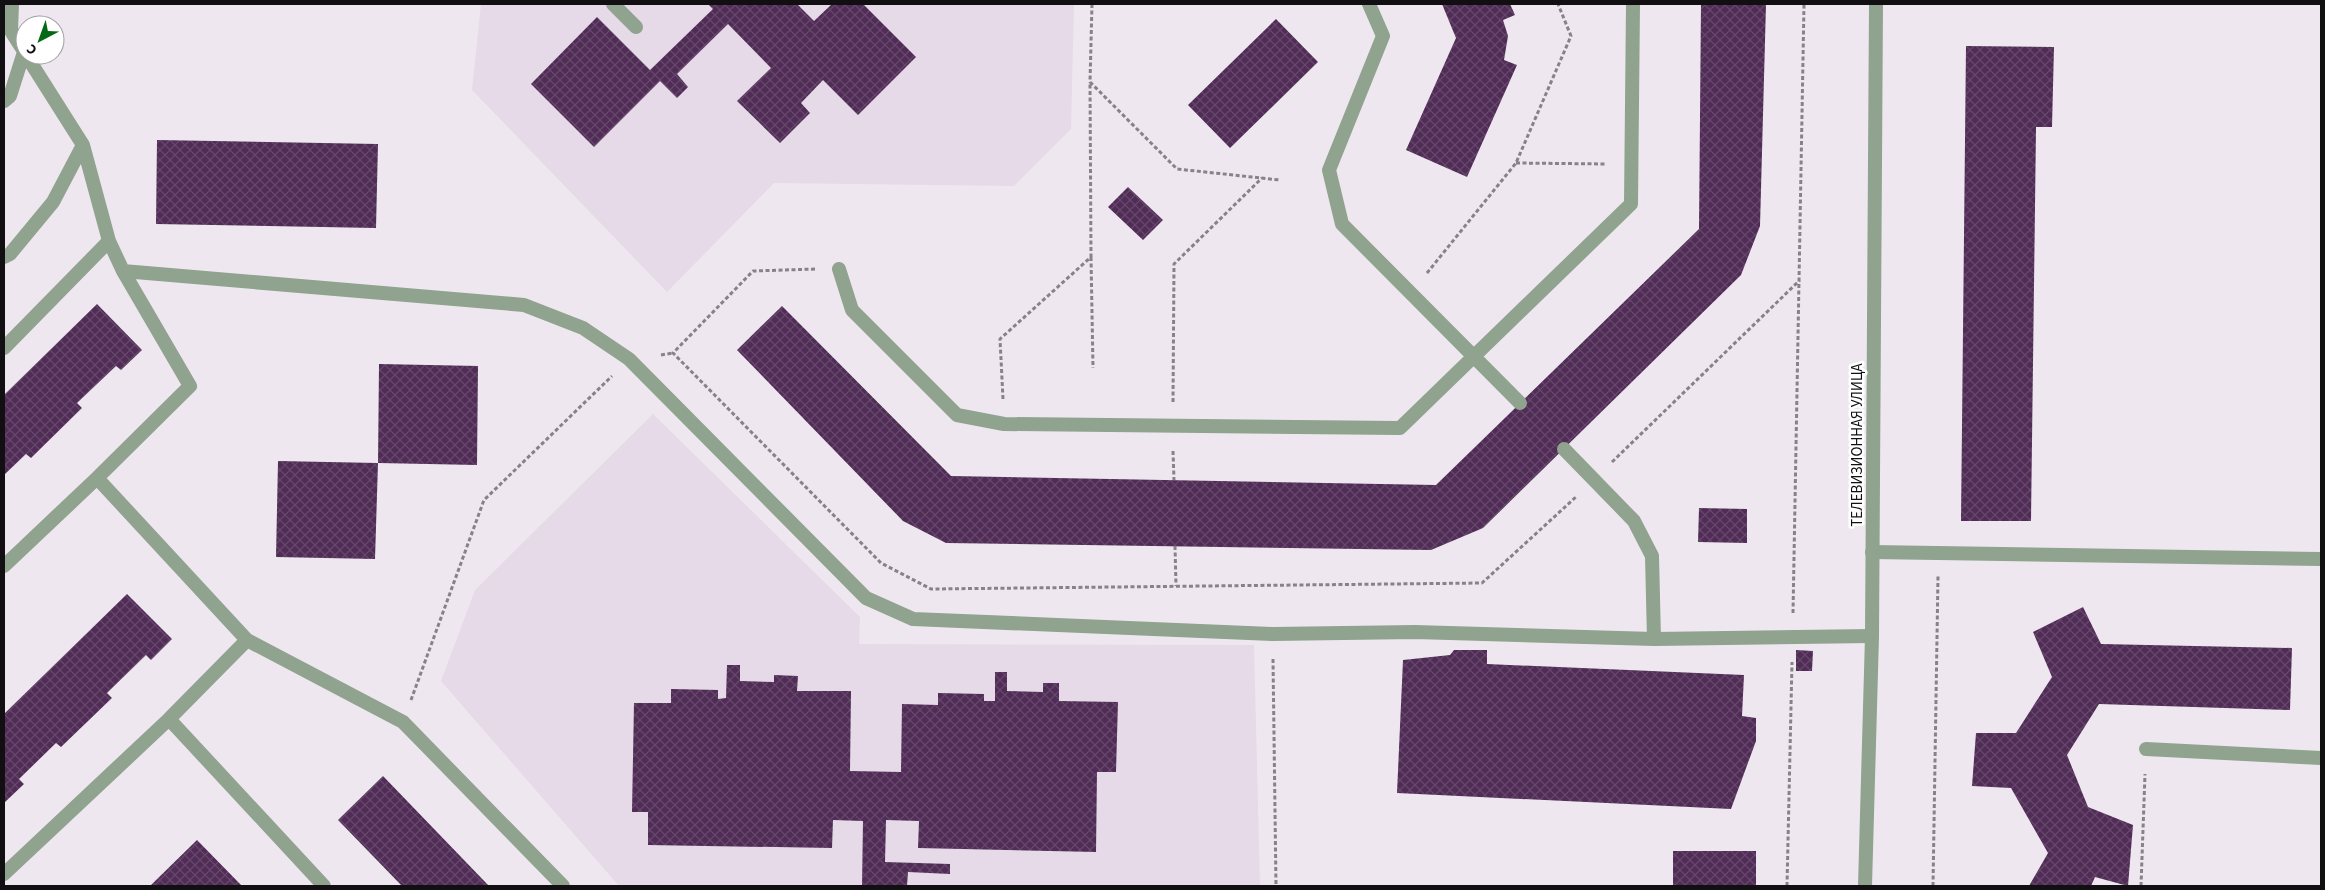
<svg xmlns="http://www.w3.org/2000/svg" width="2325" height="890" viewBox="0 0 2325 890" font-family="'Source Sans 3',sans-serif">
	<defs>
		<pattern id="building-cross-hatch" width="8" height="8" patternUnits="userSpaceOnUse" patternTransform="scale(1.25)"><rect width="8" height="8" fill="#502c56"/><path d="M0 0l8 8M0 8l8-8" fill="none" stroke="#65486a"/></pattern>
	</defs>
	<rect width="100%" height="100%" fill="#efe7f0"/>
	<!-- built -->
	<path fill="#e6d9e8" d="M481 4H1074L1071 129 1014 186 774 183 667 292 472 90Z
		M653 414 860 617 859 644 1254 645 1260 886H619L441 681 475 590Z"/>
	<!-- building -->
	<path fill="url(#building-cross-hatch)" d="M708 4H797L814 21 832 4H863L916 57 858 115 823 80 801 103 810 113 780 143 737 101 771 68 728 24 677 74 688 87 677 98 660 81 594 147 531 84 597 17 650 70 713 9Z
		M1442 4H1510L1515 15 1503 20 1508 36 1504 60 1517 65 1467 177 1406 150 1456 38Z
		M1701 4H1766L1760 226 1741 275 1483 528 1431 550 946 543 903 521 737 350 782 306 951 476 1436 485 1699 229Z
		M1276 19 1318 62 1230 148 1188 105Z
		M1966 46 2054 47 2052 127H2036L2031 521H1961Z
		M157 140 378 144 376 228 156 224Z
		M1128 187 1163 220 1143 240 1108 207Z
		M97 304 142 350 121 370 116 366 77 403 82 408 31 458 26 454 4 475V395Z
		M379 364 478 366 477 465 378 463 375 559 276 557 278 461 378 463Z
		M1699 508 1747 509V543L1698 542Z
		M127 594 172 639 151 660 146 655 107 693 112 698 61 747 56 743 19 779 24 784 4 803V714Z
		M2083 607 2101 644 2292 648 2290 710 2099 704 2067 755 2088 807 2133 825 2128 886 2095 877 2091 886H2029L2048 853 2011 788 1972 786 1976 733H2016L2052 677 2033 632Z
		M1454 650H1487V664L1744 675 1742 716 1756 718V741L1731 809 1397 793 1403 660 1450 655Z
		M1796 650 1813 651 1812 671H1796Z
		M727 665H740V681L774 682V675L798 676 797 691H851L850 771 901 772 902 704 938 705V693L984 694V701H995V672H1007V691L1043 692V683H1059V701L1118 702 1116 772H1097L1096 852 918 848 919 821 886 820 885 862 950 864V874L908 872 907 886H862L863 821 833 820 832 848 648 845V812H632L634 703H671V689L718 690V699L726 698Z
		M383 776 489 886H402L338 820Z
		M197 840 242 886H150Z
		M1673 851H1756V886H1673Z"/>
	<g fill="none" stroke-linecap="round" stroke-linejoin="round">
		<!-- path -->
		<path stroke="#878288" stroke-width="3" stroke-dasharray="4 2.5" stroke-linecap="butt" d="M1092 4 1090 82 1177 169 1280 180
			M1516 163 1606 164
			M1091 257 1093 368
			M815 269 753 271 673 353 881 563 931 589 1482 583 1577 496
			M1427 273 1516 163 1571 36 1558 4
			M661 355 673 353
			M1003 399 1000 339 1091 257 1090 82
			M1173 402 1174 264 1262 178
			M1173 451 1174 480
			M1612 462 1800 280
			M1175 546 1176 586
			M1793 613 1804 4
			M1273 659 1276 886
			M411 700 484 500 612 376
			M1787 886 1792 662
			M1933 886 1938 576
			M2141 886 2145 774"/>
		<!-- service -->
		<path stroke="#8fa38e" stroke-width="14" d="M12 4 11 31 25 53
			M613 4 636 27
			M1369 4 1383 36 1329 170 1342 224 1520 403
			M26 55 83 145 109 241 123 271 190 386 97 478 247 640 169 719 324 886
			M4 101 10 96 24 52
			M4 257 10 254 53 202 83 145
			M839 269 852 310 957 415 1004 424 1400 428 1631 204 1633 4
			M123 271 524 305 583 328 629 359 866 598 913 619 1273 634 1415 632 1654 639 1872 636
			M4 348 109 241
			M1564 449 1634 521 1652 556 1654 639
			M1872 552 2321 559
			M4 566 97 478
			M247 640 403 722 563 886
			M2146 749 2321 758
			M4 874 169 719"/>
		<!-- tertiary -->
		<path stroke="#8fa38e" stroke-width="14" d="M1865 886 1872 636 1876 4"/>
	</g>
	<g text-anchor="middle" stroke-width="5" stroke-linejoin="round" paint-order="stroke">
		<!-- street labels -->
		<g font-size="15" fill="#110f12" stroke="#fff">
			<text transform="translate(1857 445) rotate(-90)" y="5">ТЕЛЕВИЗИОННАЯ УЛИЦА</text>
		</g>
	</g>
	<!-- border -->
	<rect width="2325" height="890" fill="none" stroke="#110f12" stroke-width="10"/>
	<!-- north arrow -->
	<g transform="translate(40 40) rotate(221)"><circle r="24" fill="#ffffff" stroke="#a09fa0"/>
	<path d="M0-4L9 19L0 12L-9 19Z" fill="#046914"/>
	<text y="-8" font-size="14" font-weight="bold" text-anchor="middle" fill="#110f12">С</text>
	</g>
</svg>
